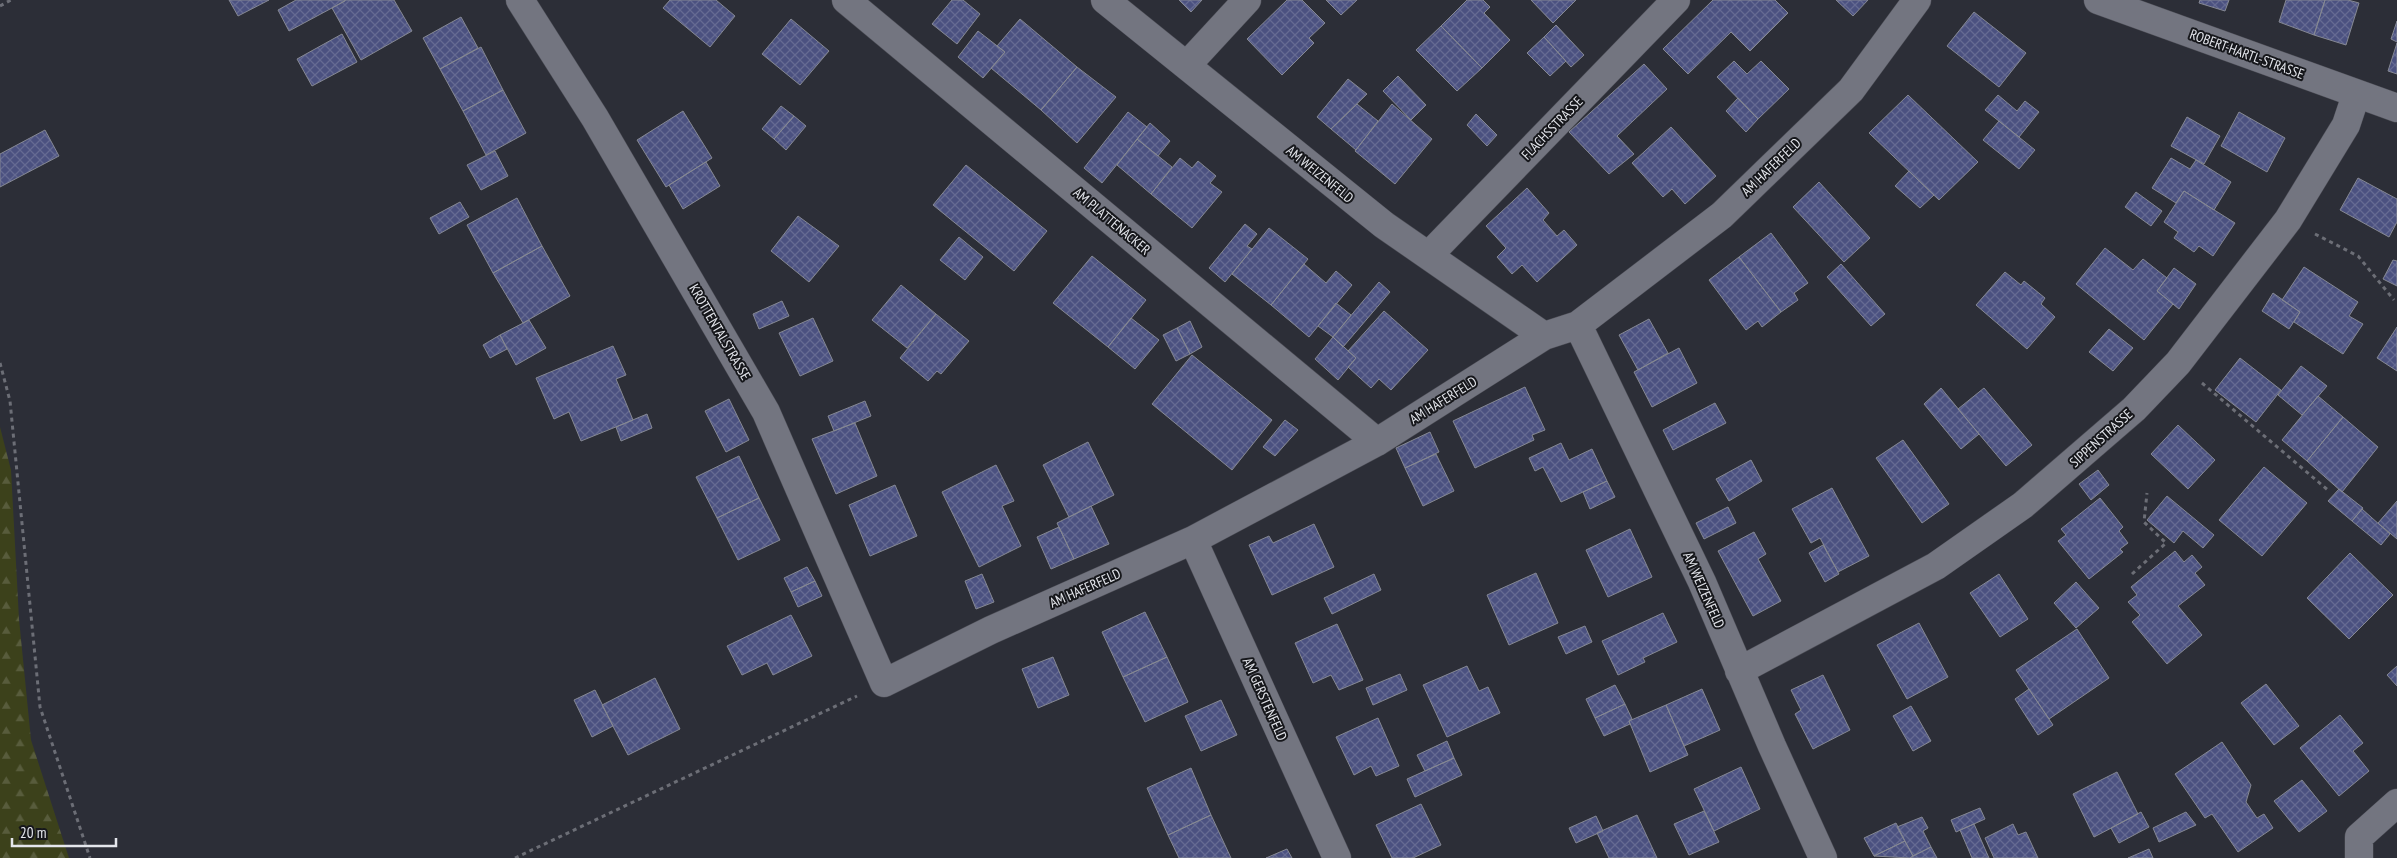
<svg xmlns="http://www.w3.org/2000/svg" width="2397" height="858" viewBox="0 0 2397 858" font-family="'PT Sans Narrow',sans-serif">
	<defs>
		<pattern id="forest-firs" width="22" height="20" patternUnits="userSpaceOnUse" patternTransform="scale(1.25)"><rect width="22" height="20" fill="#3c411b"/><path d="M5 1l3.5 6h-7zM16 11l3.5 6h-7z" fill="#585c3c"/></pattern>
		<pattern id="building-cross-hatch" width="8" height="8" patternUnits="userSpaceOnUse" patternTransform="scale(1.25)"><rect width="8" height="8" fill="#4b5180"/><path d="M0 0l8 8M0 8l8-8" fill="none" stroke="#656a92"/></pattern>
	</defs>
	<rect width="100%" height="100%" fill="#2c2e37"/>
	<!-- forest -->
	<path fill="url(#forest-firs)" d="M0 427 11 470 19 619 31 740 69 858H0Z"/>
	<!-- building -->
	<path fill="url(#building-cross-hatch)" stroke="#858893" d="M229 0H269L238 16Z
		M296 0H345V1L289 31 278 10Z
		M394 0 412 31 361 60 332 8 346 0Z
		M670 0H716L735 16 710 47 663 8Z
		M952 0H963L980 14 957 44 932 24Z
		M1179 0H1202L1191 12Z
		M1287 0H1302L1325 23 1309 38 1314 43 1282 75 1247 39Z
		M1326 0H1357L1341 15Z
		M1467 0H1483L1490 7 1484 13 1510 40 1482 68 1441 26Z
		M1531 0H1576L1553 23Z
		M1713 0H1775L1788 13 1750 51 1731 32 1688 74 1663 49Z
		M1836 0H1868L1853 16Z
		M2200 0H2229L2225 11 2199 3Z
		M2286 0H2325L2314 35 2279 22Z
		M2325 0H2348L2359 3 2346 45 2314 35Z
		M1974 12 2026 53 1999 87 1947 46Z
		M461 17 478 48 440 69 423 38Z
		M791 19 829 51 800 85 762 54Z
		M1020 19 1077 67 1041 110 991 68 1005 52 997 46Z
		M2397 21V42L2391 39Z
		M1556 25 1584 55 1571 67 1544 37Z
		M1441 26 1482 68 1457 91 1416 50Z
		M978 31 1005 52 983 78 958 57Z
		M342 34 357 62 312 86 297 59Z
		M1544 37 1566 61 1550 76 1527 53Z
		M2397 43V74L2388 71Z
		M481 47 503 90 463 111 440 69Z
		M1734 61 1747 74 1761 61 1789 89 1758 119 1717 77Z
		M1644 64 1667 89 1617 136 1634 154 1609 174 1569 132Z
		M1077 67 1116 97 1077 143 1041 110Z
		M1398 76 1426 105 1411 120 1383 91Z
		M1348 79 1367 94 1331 129 1317 117Z
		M503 90 526 133 486 155 463 111Z
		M1908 95 1978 162 1939 200 1869 133Z
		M1998 95 2017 111 2025 101 2039 112 2019 137 1985 110Z
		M1738 98 1758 119 1746 132 1726 111Z
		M1357 104 1378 121 1356 150 1331 129Z
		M1392 104 1432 139 1395 184 1355 151Z
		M781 106 794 116 774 139 762 129Z
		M683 111 712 158 666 187 637 140Z
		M1128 112 1147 127 1102 183 1084 168Z
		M2239 112 2285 138 2267 172 2221 146Z
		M1476 114 1497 135 1487 146 1467 125Z
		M794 116 806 126 786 150 774 139Z
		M2187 117 2220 136 2204 164 2171 146Z
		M1999 121 2035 150 2019 169 1983 140Z
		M1150 123 1170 141 1158 156 1137 139Z
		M1671 127 1716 176 1685 204 1672 189 1663 197 1632 163Z
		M45 130 59 156 0 187V154Z
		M1137 139 1172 167 1151 194 1117 165Z
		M495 151 508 176 481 190 467 165Z
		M1180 158 1192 168 1198 161 1216 176 1210 183 1222 192 1192 228 1151 194Z
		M2171 158 2190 169 2196 160 2231 182 2214 210 2184 191 2176 203 2152 188Z
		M706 162 720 186 683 209 669 185Z
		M966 165 1047 231 1014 271 933 205Z
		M1909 171 1934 195 1920 208 1895 186Z
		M2358 178 2397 199V222L2389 237 2340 210Z
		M1819 182 1870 238 1844 262 1793 207Z
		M1527 188 1549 213 1543 220 1557 236 1564 230 1577 245 1537 282 1522 265 1512 274 1497 257 1506 248 1486 226Z
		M2184 191 2235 223 2213 256 2199 246 2194 252 2174 238 2178 232 2164 222Z
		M2136 192 2162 211 2151 226 2125 207Z
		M517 198 542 246 493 273 467 225Z
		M460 202 469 217 439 234 430 218Z
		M798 216 839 246 809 282 771 251Z
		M1245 224 1257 234 1247 246 1252 249 1225 282 1209 268Z
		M1269 228 1308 259 1271 305 1232 274Z
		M1771 233 1808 283 1794 293 1798 300 1781 312 1739 257Z
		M959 237 983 257 965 280 940 260Z
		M542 246 570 296 523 323 493 273Z
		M2105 248 2133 270 2143 259 2167 278 2157 291 2173 304 2144 340 2076 284Z
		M1092 256 1146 300 1108 347 1053 303Z
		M1739 257 1781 312 1762 327 1758 321 1746 330 1709 280Z
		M2393 260 2397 261V286L2383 279Z
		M1304 264 1326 283 1336 271 1352 285 1309 337 1271 305Z
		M1841 264 1885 314 1871 326 1827 277Z
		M2304 267 2358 302 2349 316 2363 324 2343 354 2294 322 2300 312 2282 300Z
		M2174 268 2196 284 2179 309 2157 291Z
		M2005 272 2021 285 2024 281 2045 298 2041 304 2055 317 2027 349 1976 305Z
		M1379 282 1390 292 1343 347 1333 337Z
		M901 285 936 314 907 348 872 320Z
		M2273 293 2300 312 2289 329 2262 311Z
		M782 301 789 316 759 329 753 314Z
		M1336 303 1351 315 1333 337 1318 326Z
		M1384 311 1428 350 1391 390 1379 379 1371 388 1348 367 1356 358 1348 351Z
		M936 314 969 341 941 374 937 371 928 381 900 358Z
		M813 318 833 361 800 376 779 333Z
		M1131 318 1159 340 1135 369 1108 347Z
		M1649 319 1668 353 1638 370 1619 335Z
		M529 320 546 348 516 365 500 335Z
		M1190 321 1202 347 1190 354 1177 328Z
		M2397 327V371L2377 358Z
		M1177 328 1190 354 1176 361 1163 335Z
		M2109 329 2133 348 2113 371 2089 352Z
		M500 335 507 349 490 358 483 345Z
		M1333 337 1356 358 1338 380 1315 359Z
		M613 346 626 375 616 379 633 420 581 441 569 412 554 419 536 378Z
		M1679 348 1697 383 1652 407 1634 372Z
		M1192 355 1272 420 1232 470 1152 404Z
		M2240 358 2281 390 2256 422 2215 390Z
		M2301 366 2327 386 2302 415 2278 395Z
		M1525 387 1545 430 1532 435 1534 440 1475 468 1453 421Z
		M1941 388 1979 434 1961 449 1924 404Z
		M1984 388 2032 445 2006 466 1958 409Z
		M2318 396 2343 417 2307 461 2282 440Z
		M729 399 749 440 726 452 705 411Z
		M865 401 871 416 834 431 828 416Z
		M1715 403 1726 423 1673 450 1663 430Z
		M647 414 652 428 621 441 616 427Z
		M2343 417 2378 447 2342 492 2307 461Z
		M1285 420 1298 430 1275 456 1263 447Z
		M855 423 877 476 836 494 812 439Z
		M2178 425 2215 460 2188 489 2151 454Z
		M1430 432 1439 452 1405 468 1396 448Z
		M1903 440 1949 504 1922 523 1876 458Z
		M1088 442 1114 495 1069 517 1043 465Z
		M1561 443 1569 460 1592 449 1607 481 1561 502 1543 467 1535 471 1529 458Z
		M1436 454 1454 491 1423 506 1405 468Z
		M739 456 759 498 717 518 696 477Z
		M1751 460 1762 481 1729 501 1716 479Z
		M996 465 1014 501 1002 506 1021 546 979 567 942 492Z
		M2264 467 2307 503 2262 556 2219 520Z
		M2098 470 2109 485 2091 500 2079 484Z
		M1607 481 1615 497 1590 509 1583 492Z
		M895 485 917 536 870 556 849 505Z
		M1832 488 1869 556 1838 572 1820 538 1811 543 1792 509Z
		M2339 489 2363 508 2352 521 2328 501Z
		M2167 496 2214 535 2203 548 2183 531 2174 543 2147 520Z
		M759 498 780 540 738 560 717 518Z
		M2100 498 2123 527 2119 531 2128 543 2120 549 2123 552 2089 579 2058 541 2066 535 2061 529Z
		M2397 501V539L2378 523Z
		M1091 506 1109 544 1074 559 1057 523Z
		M1728 507 1736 523 1704 539 1696 523Z
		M2362 509 2390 534 2381 545 2352 521Z
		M1314 524 1334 567 1272 595 1249 545 1269 536 1273 543Z
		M1059 527 1074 559 1051 569 1037 537Z
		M1630 529 1652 577 1608 597 1586 550Z
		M1754 532 1766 554 1758 559 1781 601 1753 616 1718 551Z
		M1823 545 1839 574 1825 582 1809 553Z
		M2175 551 2184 562 2192 555 2202 567 2195 573 2205 585 2178 606 2202 635 2167 664 2132 622 2140 615 2128 602 2137 595 2131 587Z
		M2350 553 2393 595 2349 639 2307 598Z
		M807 567 815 581 791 592 784 578Z
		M1536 573 1558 623 1509 645 1487 595Z
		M982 574 994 602 976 609 965 581Z
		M1374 574 1381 590 1332 614 1324 598Z
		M1999 574 2028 619 2000 637 1970 593Z
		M815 581 822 596 798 607 791 592Z
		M2076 582 2099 608 2076 628 2054 603Z
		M1145 612 1167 657 1123 677 1102 632Z
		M1663 613 1677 642 1643 658 1645 662 1618 675 1602 641Z
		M791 615 812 656 773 675 767 663 742 675 727 646Z
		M1919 623 1948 677 1907 699 1877 645Z
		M1337 624 1363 680 1339 690 1331 675 1313 683 1295 643Z
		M1585 626 1592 642 1566 654 1558 637Z
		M2077 629 2109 678 2049 719 2016 670Z
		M1053 657 1069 695 1038 708 1022 669Z
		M1167 657 1188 702 1145 722 1123 677Z
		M1467 666 1479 691 1488 687 1500 713 1447 737 1423 685Z
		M2397 666V686L2387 675Z
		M1400 674 1407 690 1373 705 1366 688Z
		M1823 675 1850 730 1813 749 1795 714 1801 710 1791 690Z
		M655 678 680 729 628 755 602 705Z
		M2266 684 2299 726 2274 745 2241 703Z
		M1615 685 1625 704 1595 718 1586 699Z
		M1702 689 1720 730 1684 746 1666 705Z
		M2029 689 2053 725 2038 735 2015 699Z
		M595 690 613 726 592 737 574 700Z
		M1221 700 1237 735 1201 751 1185 716Z
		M1625 704 1632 719 1629 721 1630 724 1604 736 1595 718Z
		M1666 705 1688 755 1650 772 1629 721Z
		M1911 706 1931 741 1913 751 1893 716Z
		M2340 715 2363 743 2353 751 2369 771 2339 796 2300 748Z
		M1378 718 1399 766 1376 776 1371 766 1354 775 1336 737Z
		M1447 741 1454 758 1425 771 1417 755Z
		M2222 742 2251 785 2246 802 2257 818 2264 814 2273 828 2238 852 2212 814 2205 818 2175 774Z
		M1454 758 1462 775 1415 797 1407 779Z
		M1741 767 1760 809 1714 831 1694 789Z
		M1191 768 1211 815 1168 835 1147 788Z
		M2117 772 2138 814 2094 837 2073 794Z
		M2302 780 2327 811 2299 832 2274 801Z
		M1421 804 1441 845 1413 858H1392L1376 825Z
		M1980 808 1985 819 1956 832 1951 820Z
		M1704 811 1719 842 1689 855 1674 824Z
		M2141 812 2149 827 2119 843 2111 828Z
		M2186 812 2196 825 2159 842 2153 828Z
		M1211 815 1231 858H1179L1168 835Z
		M1637 815 1657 858H1609L1597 833Z
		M1596 816 1603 831 1576 843 1569 828Z
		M1922 817 1928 828 1923 831 1931 847 1913 856 1897 827Z
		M1896 823 1905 841 1874 856 1864 838Z
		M1974 824 1989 858H1972L1960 830Z
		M2013 824 2018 835 2026 832 2038 858H1994L1985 838Z
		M1905 841 1913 856 1910 858 1874 856Z
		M1931 847 1937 858H1910L1913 856Z
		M1287 849 1292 858H1266Z
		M2149 849 2153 858H2128Z"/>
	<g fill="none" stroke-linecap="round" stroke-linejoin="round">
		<defs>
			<path id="minor" d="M520 0 595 118 766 412 884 683 991 630 1193 540 1377 442 1544 336 1578 325 1722 215 1851 90 1917 0
				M846 0 1377 442
				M1105 0 1384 225 1544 336
				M2098 0 2397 108
				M1187 65 1247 0
				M1429 255 1676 0
				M1578 325 1702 582 1772 746 1823 858
				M1193 540 1337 858
				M1739 671 1936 566 2023 505 2134 409 2178 363 2288 220 2346 125 2356 95
				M2359 858V837L2397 803"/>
		</defs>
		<!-- minor casing -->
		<use href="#minor" stroke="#4b4c54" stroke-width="29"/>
		<!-- path -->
		<path stroke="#6c6e76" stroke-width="3" stroke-dasharray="4 4" stroke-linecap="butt" d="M0 6 11 0
			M2315 234 2358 256 2394 300
			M0 363 10 401 40 707 90 858
			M2202 383 2329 491
			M2132 574 2166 543 2144 522 2147 493
			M515 858 857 696"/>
		<!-- minor -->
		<use href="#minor" stroke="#737580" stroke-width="28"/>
	</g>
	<g text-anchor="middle" stroke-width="4" stroke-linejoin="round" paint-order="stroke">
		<!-- street labels -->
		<g font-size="14" fill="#e4e6ec" stroke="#16171b">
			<text transform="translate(2247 54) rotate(20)" y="5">ROBERT-HARTL-STRASSE</text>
			<text transform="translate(1552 128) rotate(-46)" y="5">FLACHSSTRASSE</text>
			<text transform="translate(1771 167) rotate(-44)" y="5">AM HAFERFELD</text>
			<text transform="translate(1320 174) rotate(39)" y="5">AM WEIZENFELD</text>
			<text transform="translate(1112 221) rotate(40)" y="5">AM PLATTENACKER</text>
			<text transform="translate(720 332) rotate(60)" y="5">KROTTENTALSTRASSE</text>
			<text transform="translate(1443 400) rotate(-32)" y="5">AM HAFERFELD</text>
			<text transform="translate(2101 438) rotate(-42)" y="5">SIPPENSTRASSE</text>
			<text transform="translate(1085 588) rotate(-24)" y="5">AM HAFERFELD</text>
			<text transform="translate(1704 590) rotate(66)" y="5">AM WEIZENFELD</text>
			<text transform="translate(1265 699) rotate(66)" y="5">AM GERSTENFELD</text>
		</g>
	</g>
	<!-- scale -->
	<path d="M12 838v8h104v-8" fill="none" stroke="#e4e6ec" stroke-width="2.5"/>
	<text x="20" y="838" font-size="15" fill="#e4e6ec" stroke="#16171b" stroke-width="4" paint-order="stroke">20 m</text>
</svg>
